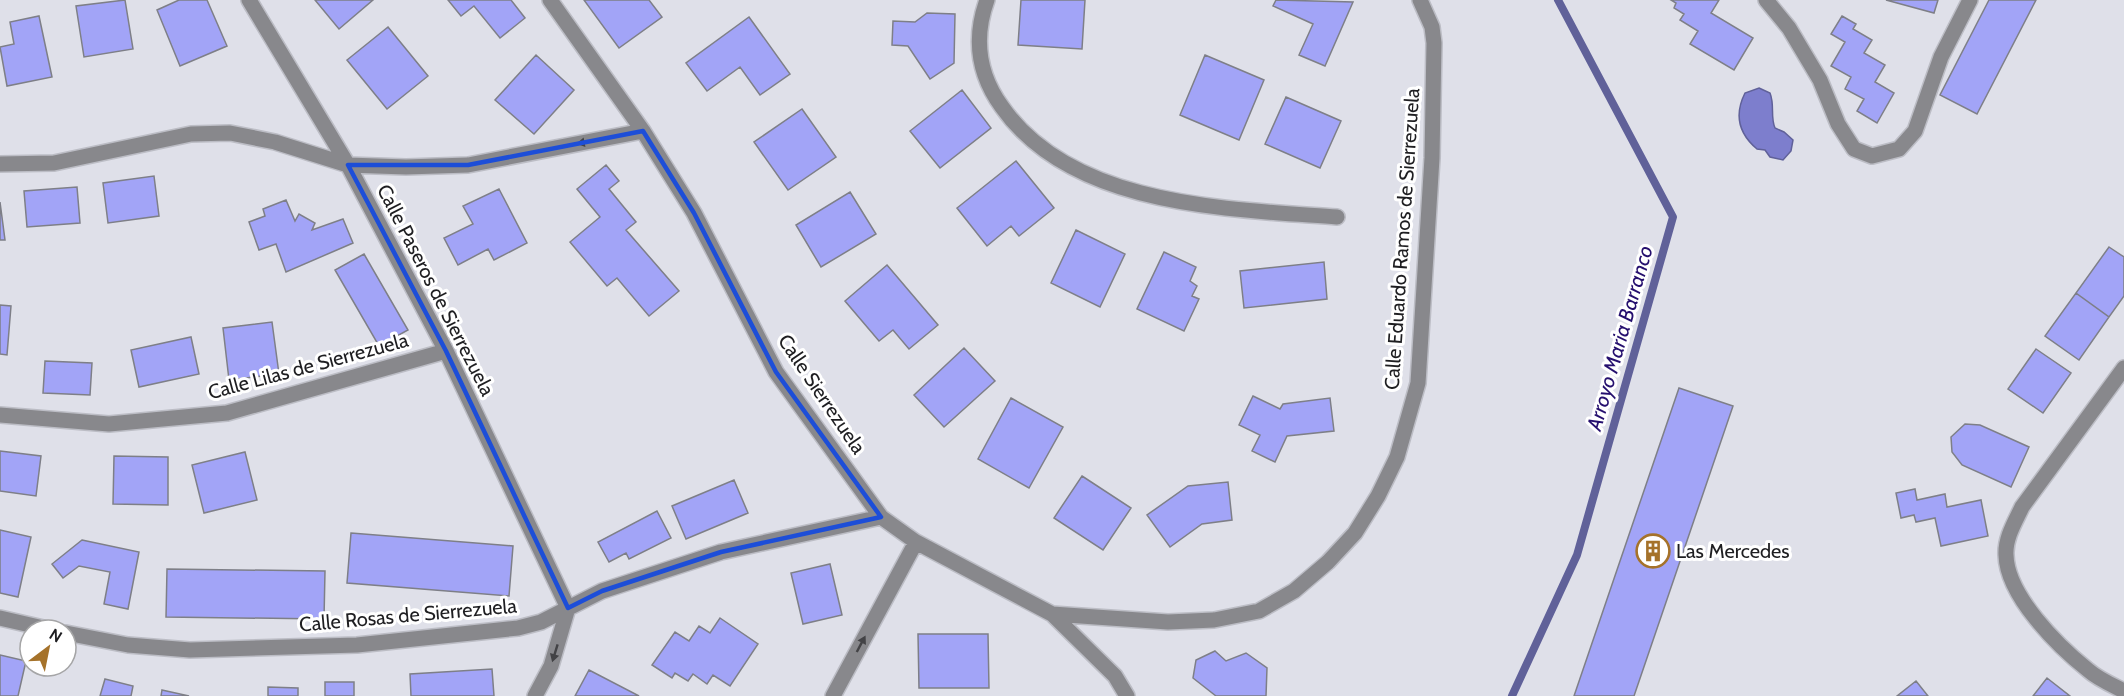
<svg xmlns="http://www.w3.org/2000/svg" width="2124" height="696" viewBox="0 0 2124 696" font-family="Cabin,sans-serif">
	<rect width="100%" height="100%" fill="#dfe0e9"/>
	<!-- water -->
	<path fill="#7d7ecd" stroke="#606199" stroke-width="1.5" d="M1759 88 1770 93C1775 106 1770 116 1775 128L1784 132 1793 140 1791 151 1783 160 1770 157 1765 150 1757 149C1738 133 1734 115 1745 93Z"/>
	<g fill="none" stroke-linecap="round" stroke-linejoin="round">
		<!-- stream -->
		<path stroke="#606199" stroke-width="8" d="M1512 696 1577 555 1673 217 1558 0"/>
	</g>
	<!-- building -->
	<path fill="#a2a4f7" stroke="#7e7f87" stroke-width="1.5" d="M125 0 133 49 84 57 76 6Z
		M179 0H207L227 46 180 66 157 10Z
		M315 0H373L339 29Z
		M448 0H511L525 18 500 38 474 6 461 16Z
		M584 0H649L662 17 619 48Z
		M1021 0H1085L1082 49 1018 45Z
		M1276 0 1353 2 1325 66 1299 55 1313 24 1273 6Z
		M1671 0H1719L1711 13 1753 38 1734 70 1690 44 1698 31 1680 20 1684 14 1674 8 1676 3Z
		M1886 0H1938L1934 13Z
		M1989 0H2036L1977 114 1940 95Z
		M927 13 955 14 954 63 930 79 908 46 892 45 893 21 915 22Z
		M39 16 52 77 7 86 0 47 14 44 10 22Z
		M1842 16 1856 24 1853 29 1872 40 1864 53 1885 65 1875 82 1894 93 1877 123 1857 111 1864 99 1845 89 1851 77 1831 66 1845 42 1831 34Z
		M749 17 790 74 760 95 740 67 707 91 686 63Z
		M388 27 428 76 387 109 347 60Z
		M536 55 574 90 534 134 495 100Z
		M1205 55 1264 80 1239 140 1180 115Z
		M962 90 991 128 940 168 910 131Z
		M1286 97 1341 121 1320 168 1265 144Z
		M802 109 836 157 788 190 754 142Z
		M1016 161 1054 208 1019 236 1011 226 987 246 957 208Z
		M606 165 619 181 609 189 636 222 626 230 679 291 649 316 617 278 607 286 570 242 600 217 577 189Z
		M154 176 159 216 108 223 103 183Z
		M77 187 80 223 27 227 24 191Z
		M499 189 527 243 494 260 488 249 458 265 444 238 473 224 463 206Z
		M850 192 876 234 821 267 796 225Z
		M286 200 295 221 299 214 315 223 312 230 343 219 353 243 286 272 276 244 259 250 249 222 265 216 263 209Z
		M0 202 5 240H0Z
		M1076 230 1125 254 1100 307 1051 283Z
		M2109 247 2124 257V296L2109 317 2076 293Z
		M1164 252 1196 267 1190 281 1197 286 1192 296 1199 299 1184 331 1137 309Z
		M364 254 408 330 379 346 335 270Z
		M1324 262 1327 299 1244 308 1240 271Z
		M887 265 938 325 909 349 893 330 879 341 845 301Z
		M2076 293 2109 317 2079 360 2045 336Z
		M0 305 11 306 7 355 0 354Z
		M272 322 279 374 229 380 223 328Z
		M191 337 199 374 139 387 131 350Z
		M964 348 995 381 944 427 914 395Z
		M2036 349 2071 373 2043 413 2008 389Z
		M45 361 92 363 90 395 43 393Z
		M1679 388 1733 406 1634 696H1574Z
		M1253 396 1280 409 1283 404 1330 398 1334 431 1287 436 1275 462 1252 451 1260 435 1239 425Z
		M1011 398 1063 427 1029 488 978 459Z
		M1965 424 1980 425 2029 447 2011 487 1962 465 1952 452 1951 437Z
		M0 451 41 456 36 496 0 491Z
		M245 452 257 500 204 513 192 465Z
		M114 456 168 457V505L113 504Z
		M1082 476 1131 508 1103 550 1054 518Z
		M734 480 748 513 686 539 672 506Z
		M1228 482 1232 520 1202 524 1170 547 1147 515 1188 486Z
		M1915 489 1917 500 1945 494 1947 507 1981 500 1988 536 1941 546 1935 518 1916 522 1914 515 1901 518 1896 493Z
		M657 511 671 538 629 559 626 553 609 562 598 542Z
		M0 530 31 537 18 597 0 593Z
		M351 533 513 546 509 596 347 583Z
		M82 540 139 552 128 609 104 604 110 572 79 566 63 578 52 564Z
		M830 564 842 615 803 624 791 573Z
		M167 569 325 571 324 619 166 617Z
		M720 618 758 644 730 686 713 675 707 684 693 674 688 681 675 673 672 678 652 665 675 632 689 641 699 626 710 633Z
		M918 634H988L989 688H919Z
		M1215 651 1226 661 1246 653 1267 668 1266 696H1216L1193 678 1196 660Z
		M0 655 26 661 18 696H0Z
		M492 669 494 696H411L410 674Z
		M589 670 639 696H575Z
		M2047 678 2070 696H2033Z
		M105 679 133 686 131 696H100Z
		M1916 681 1928 696H1897Z
		M325 682H354V696H325Z
		M268 687 298 688V696H268Z
		M162 690 189 696H161Z"/>
	<g fill="none" stroke-linecap="round" stroke-linejoin="round">
		<defs>
			<path id="street" d="M249 0 348 165 446 351 568 608 551 666 535 696
				M550 0 643 131 694 213 776 372 881 517 916 542 1052 614 1115 676 1127 696
				M987 0C973 39 978 74 1002 107 1072 207 1228 209 1337 217
				M1766 0 1789 28 1820 80 1838 124 1854 149 1872 156 1899 149 1915 131 1941 57 1970 0
				M0 164 54 163 191 134 230 133 275 142 348 165 406 167 468 165 643 131
				M2124 368 2022 507C2015 522 2005 538 2006 555 2007 596 2058 646 2088 670 2098 679 2112 685 2124 691
				M0 415 109 424 227 413 446 351
				M1052 614 1168 622 1214 620 1259 611 1294 591 1328 562 1355 533 1378 496 1397 457 1418 383 1432 158 1434 43 1432 27 1420 0
				M0 618 52 630
				M66 633 128 645 190 650 357 645 518 628 541 622 602 591 721 552 881 517
				M833 696 916 542"/>
		</defs>
		<!-- street casing -->
		<use href="#street" stroke="#bcbdc5" stroke-width="18"/>
		<!-- street -->
		<use href="#street" stroke="#88888c" stroke-width="15"/>
	</g>
	<!-- one-way arrows -->
	<defs><path id="oneway-solid" d="M-6-.8H1V-3.2L6.5 0L1 3.2V.8H-6Z" transform="scale(1.5)"/></defs>
	<g fill="#434346">
		<use href="#oneway-solid" transform="translate(586 142) rotate(169)"/>
		<use href="#oneway-solid" transform="translate(861 644) rotate(-62)"/>
		<use href="#oneway-solid" transform="translate(555 653) rotate(107)"/>
	</g>
	<!-- marked area -->
	<path fill="none" stroke="#1d4ed8" stroke-width="4.5" stroke-linejoin="round" d="M643 131 694 213 776 372 881 517 721 552 602 591 568 608 446 351 348 165H468Z"/>
	<!-- icons -->
	<defs>
		<symbol id="building-ring" viewBox="-11 -11 22 22"><circle r="9.5" fill="#fff" stroke="#a5722a" stroke-width="1.5"/><path d="M-4-6H4V6H1V3H-1V6H-4ZM-2.5-4.3h1.7v1.8h-1.7ZM.8-4.3h1.7v1.8H.8ZM-2.5-1h1.7V.8h-1.7ZM.8-1h1.7V.8H.8Z" fill="#a5722a"/></symbol>
	</defs>
	<g fill-rule="evenodd">
		<use href="#building-ring" x="1634" y="532" width="38" height="38"/>
	</g>
	<g text-anchor="middle" stroke-width="6" stroke-linejoin="round" paint-order="stroke">
		<!-- street labels -->
		<g font-size="20" fill="#1e1e21" stroke="#fff">
			<text transform="translate(1402 239) rotate(-86)" y="7">Calle Eduardo Ramos de Sierrezuela</text>
			<text transform="translate(436 290) rotate(63)" y="7">Calle Paseros de Sierrezuela</text>
			<text transform="translate(308 366) rotate(-15)" y="7">Calle Lilas de Sierrezuela</text>
			<text transform="translate(822 394) rotate(56)" y="7">Calle Sierrezuela</text>
			<text transform="translate(408 615) rotate(-5)" y="7">Calle Rosas de Sierrezuela</text>
		</g>
		<!-- poi labels -->
		<g font-size="20" fill="#1e1e21" stroke="#fff" text-anchor="start">
			<text x="1676" y="558">Las Mercedes</text>
		</g>
		<!-- water labels -->
		<g font-size="21" font-style="italic" fill="#250f6e" stroke="#fff">
			<text transform="translate(1620 338) rotate(-74)" y="7">Arroyo Maria Barranco</text>
		</g>
	</g>
	<!-- north arrow -->
	<g transform="translate(48 648) rotate(32)"><circle r="28" fill="#ffffff" stroke="#a5a5a6" stroke-width="1.5"/>
	<path d="M0-4.5L10 22L0 15L-10 22Z" fill="#a5722a"/>
	<text y="-9" font-size="16" font-weight="bold" text-anchor="middle" fill="#1e1e21">N</text>
	</g>
</svg>
